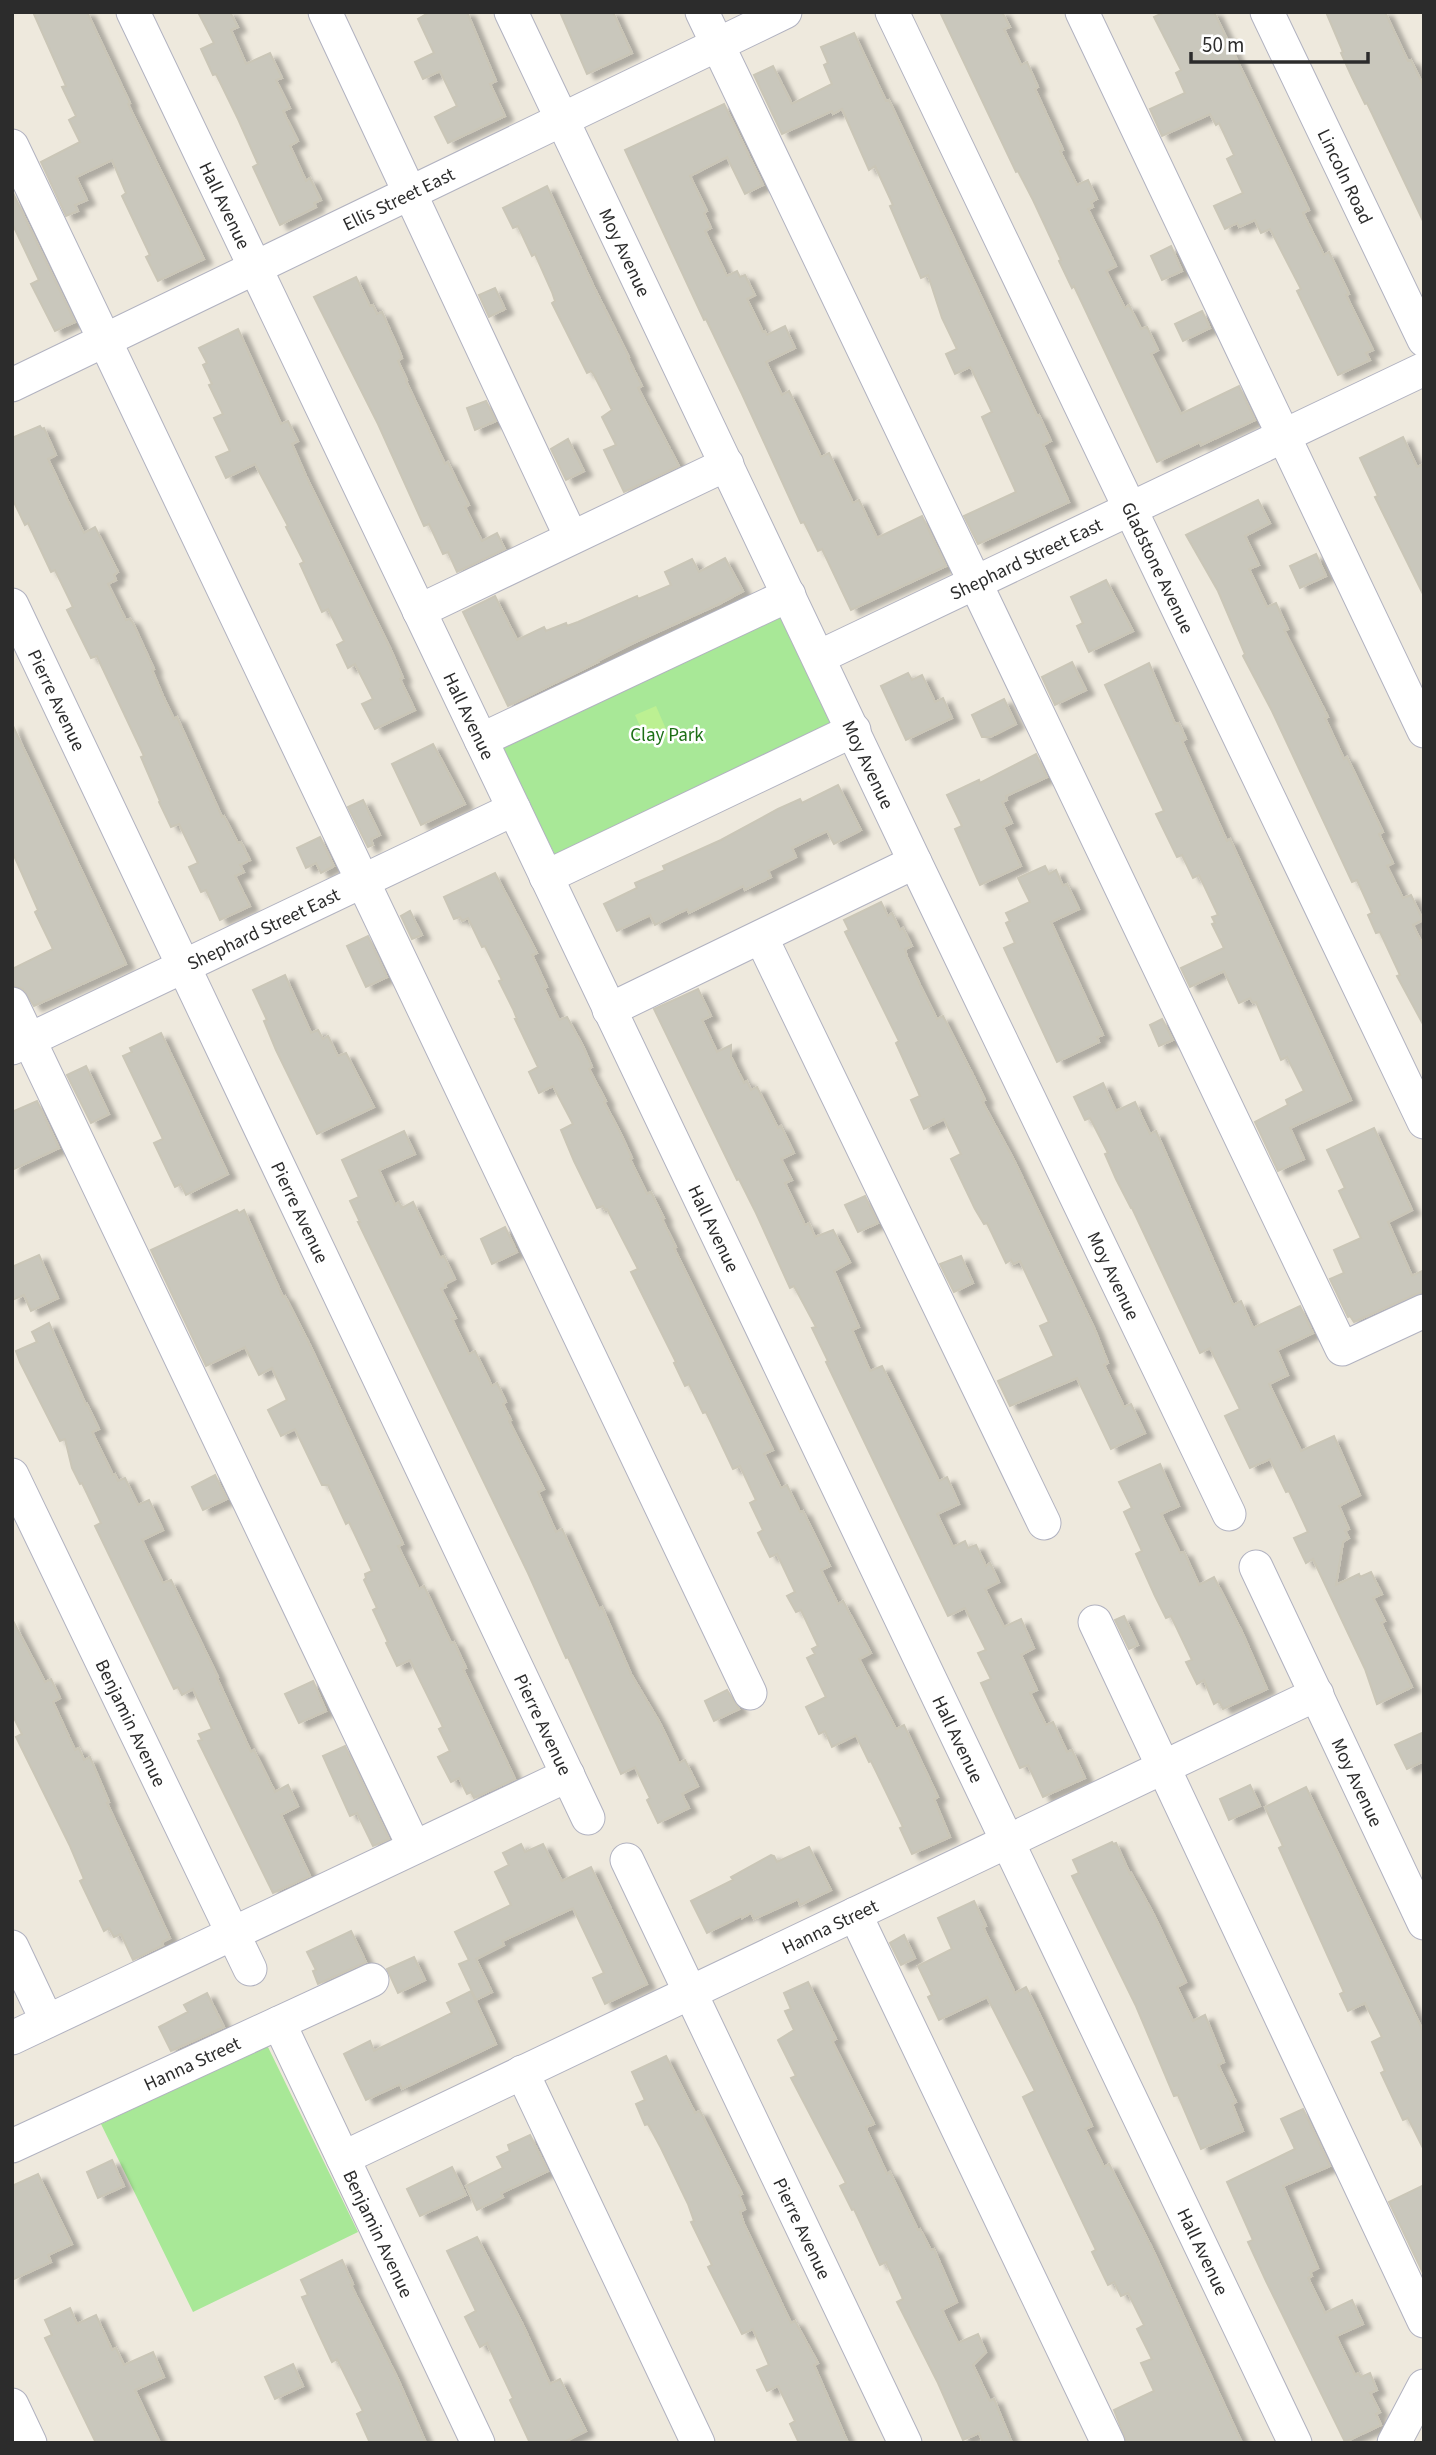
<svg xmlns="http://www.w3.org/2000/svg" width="1436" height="2455" viewBox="0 0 1436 2455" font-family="'Source Sans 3',sans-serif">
	<defs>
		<filter id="shadow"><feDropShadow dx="8" dy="4.5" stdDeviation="2" flood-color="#0004"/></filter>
	</defs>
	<rect width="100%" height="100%" fill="#eee9dd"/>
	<!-- green -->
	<path fill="#a8e897" d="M779 611 833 723 556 857 501 746Z
		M267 2045 358 2232 193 2312 101 2124Z"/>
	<!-- pitch -->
	<path fill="#bcf092" d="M656 706 669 736 648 744 635 715Z"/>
	<!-- building -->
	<path fill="#c9c7bc" stroke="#cac6b7" stroke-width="2" filter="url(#shadow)" d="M33 12H87L130 103 128 104 204 259 158 281 146 257 150 255 122 196 126 193 112 160 76 177 87 200 75 205 78 211 66 216 41 162 80 142 69 120 76 116 62 87 66 86Z
		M198 12H230L238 27 231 30 246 64 270 53 282 78 276 80 290 108 283 111 298 141 290 146 306 181 310 178 321 200 314 203 316 207 280 225 253 167 258 164 238 119 216 74 213 75 201 49 214 43Z
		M430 12H467L496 81 490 84 505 116 448 143 435 117 457 106 440 71 423 79 415 62 434 53 418 19Z
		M560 12H613L632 53 587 74Z
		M940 12H1002L1010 27 1004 29 1021 65 1027 62 1038 87 1035 89 1063 150 1060 151 1077 185 1088 180 1097 199 1091 202 1093 207 1088 209 1116 266 1106 271 1125 308 1129 305 1141 329 1147 327 1158 350 1151 354 1181 414 1239 386 1255 420 1201 445 1200 442 1157 462 1074 286 1072 288 1059 261 1061 260 1033 200 1018 171 1016 172Z
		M1165 12H1214L1309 210 1303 213 1324 255 1329 252 1349 294 1346 295 1373 350 1366 353 1370 360 1338 375 1297 291 1301 289 1270 229 1261 233 1255 220 1239 227 1237 223 1225 229 1214 206 1243 193 1227 159 1234 155 1219 123 1216 125 1210 114 1162 136 1150 109 1185 93 1176 73 1181 70 1154 17Z
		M1326 12H1385L1408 61 1411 60 1424 87V223L1367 103 1365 104 1351 75 1341 53 1343 52Z
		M854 33 886 101 889 100 1037 416 1039 415 1051 441 1043 445 1069 502 978 544 964 516 1016 492 982 417 992 412 972 370 970 367 955 374 946 354 957 349 942 318 928 275 921 278 890 206 893 205 875 166 869 170 842 109 833 114 832 111 782 134 754 75 773 66 792 104 832 84 824 65 828 63 821 47Z
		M724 104 763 185 745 194 727 157 690 176 707 211 704 213 711 228 705 231 727 276 737 271 740 277 745 275 755 295 747 299 763 332 765 331 767 335 785 326 795 348 766 362 782 395 789 391 821 457 829 453 853 503 859 500 877 538 922 516 946 566 851 610 822 549 818 551 804 522 801 523 742 394 706 319 704 320 625 150Z
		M547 186 593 285 629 357 628 358 642 386 638 388 679 466 624 492 604 450 616 445 602 417 612 410 594 375 591 371 587 373 552 303 555 301 552 292 535 254 532 256 518 226 513 228 503 208Z
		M12 191 75 322 55 331 31 284 39 280 12 223Z
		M1171 246 1182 271 1162 280 1151 256Z
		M356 277 370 306 373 305 377 314 382 312 399 350 402 358 398 361 407 380 406 381 445 464 448 462 457 481 469 505 465 507 482 541 497 533 505 549 457 572 448 552 443 554 429 524 424 526 378 424 314 297Z
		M495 288 505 309 489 317 479 295Z
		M1202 311 1210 328 1183 341 1175 324Z
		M238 329 281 424 288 421 298 441 292 444 306 476 391 650 403 678 400 679 415 710 375 729 362 704 373 699 355 664 348 668 337 645 344 641 328 609 322 612 300 564 304 562 286 527 288 526 255 464 226 478 216 457 230 451 214 418 223 414 209 385 212 384 203 365 207 363 199 348Z
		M486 401 496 421 475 430 467 408Z
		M40 426 42 429 44 428 56 455 48 459 68 501 84 533 95 527 118 572 114 575 116 580 108 584 126 620 130 619 133 623 154 669 152 670 163 696 174 719 177 717 222 817 224 816 238 843 241 842 250 860 240 865 244 872 235 876 250 906 220 920 206 890 201 892 189 867 198 863 179 824 171 827 159 802 160 801 141 757 144 756 101 665 97 656 91 658 67 610 73 607 55 570 51 572 28 523 25 525 12 498V438Z
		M1403 437 1417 467 1424 464V596L1375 497 1378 496 1360 458Z
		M568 439 584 471 566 480 551 449Z
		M1258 500 1270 523 1245 536 1259 565 1249 569 1267 607 1276 603 1288 629 1284 630 1328 717 1325 718 1344 759 1347 757 1383 832 1379 834 1393 863 1387 866 1403 898 1411 895 1423 920 1413 925 1424 947V1026L1397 976 1400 975 1380 932 1376 933 1368 915 1372 913 1357 880 1352 882 1272 711 1243 656 1245 654 1218 591 1186 535Z
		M1316 554 1326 576 1300 588 1290 566Z
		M725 558 743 591 719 604 631 644 597 661 598 662 508 706 463 612 495 596 517 640 544 627 546 631 566 623 567 626 578 622 637 596 638 599 671 585 665 572 692 559 699 572Z
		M1106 580 1133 631 1089 652 1077 626 1083 623 1071 597Z
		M1072 662 1086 690 1055 705 1042 677Z
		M1149 663 1175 724 1179 723 1186 739 1182 741 1212 808 1227 841 1230 839 1351 1100 1290 1128 1304 1159 1278 1171 1255 1122 1288 1105 1286 1100 1304 1091 1287 1057 1281 1060 1256 1002 1253 1003 1250 998 1239 1003 1224 971 1190 987 1181 968 1224 948 1212 924 1215 923 1212 917 1218 915 1199 875 1193 878 1182 855 1177 857 1156 814 1164 811 1105 685Z
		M908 673 912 680 922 675 935 702 943 698 952 718 906 740 881 686Z
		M1004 699 1016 724 990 737H982L972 715Z
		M12 724 126 964 34 1006 23 989 12 985V969L53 949 35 912 38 910 12 851Z
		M433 744 465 804 421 825 392 764Z
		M1036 754 1047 777 1006 796 1007 800 1002 802 1012 823 1003 827 1021 866 980 885 955 829 962 826 947 795 979 780 980 783Z
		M838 785 861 830 834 844 827 831 792 848 796 857 768 871 771 877 745 890 743 886 689 913 687 909 655 925 650 915 617 931 604 904 637 888 635 883 665 870 663 866 721 840 778 809 800 799 802 803Z
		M363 800 380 835 371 839 373 845 368 847 348 807Z
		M320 837 334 866 321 873 316 863 306 868 297 848Z
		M1045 866 1049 874 1056 870 1063 886 1067 884 1079 909 1051 922 1103 1035 1097 1037 1099 1042 1057 1062 1004 948 1015 943 1006 923 1010 921 1006 913 1030 902 1018 878Z
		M495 873 537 953 532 955 547 987 544 988 559 1020 567 1017 583 1046 592 1067 589 1069 606 1101 604 1102 620 1132 632 1158 630 1159 647 1194 651 1192 664 1218 662 1219 676 1247 674 1248 773 1450 764 1454 781 1488 787 1485 800 1512 803 1511 830 1566 821 1570 838 1604 843 1601 871 1653 859 1659 896 1729 904 1725 938 1797 934 1799 950 1837 912 1854 900 1828 903 1827 871 1761 869 1762 856 1735 832 1747 825 1731 819 1734 806 1707 826 1697 807 1658 815 1654 812 1649 818 1646 801 1610 796 1612 787 1596 795 1592 777 1554 770 1557 758 1533 763 1530 750 1503 756 1500 740 1466 733 1469 706 1412 703 1413 689 1384 685 1386 674 1363 676 1362 631 1272 638 1269 607 1209 605 1210 603 1206 597 1208 574 1161 561 1130 573 1124 553 1086 539 1093 529 1072 538 1067 515 1019H517L513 1009 499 981 502 980 485 946 482 947 468 918 462 921 460 917 454 919 444 897Z
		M881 902 888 916 892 913 900 930 903 928 912 946 905 949 907 957 920 985 937 1019 943 1016 973 1075 985 1100 982 1101 1014 1160 1095 1330 1108 1363 1104 1365 1124 1407 1131 1404 1145 1433 1111 1449 1077 1378 1010 1406 998 1381 1054 1356 1040 1326 1049 1322 1020 1261 1013 1264 1011 1260 1006 1263 987 1223 984 1224 975 1209 951 1159 961 1154 944 1119 924 1129 911 1100 920 1096 896 1043 899 1041 845 932 849 930 844 920Z
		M410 911 422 935 412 939 401 916Z
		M368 936 387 977 366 987 347 946Z
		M285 975 311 1033 318 1030 323 1039 328 1036 338 1056 346 1053 374 1107 317 1134 276 1050 264 1021 267 1020 253 990Z
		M698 989 711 1016 702 1020 717 1052 731 1045V1057L744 1083 747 1081 751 1090 757 1087 778 1128 781 1126 794 1153 781 1159 792 1180 785 1183 805 1225 809 1223 815 1237 833 1230 850 1262 834 1271 859 1327 852 1330 870 1371 882 1366 939 1481 947 1477 959 1504 937 1514 953 1547 965 1541 968 1548 976 1545 986 1566 990 1563 999 1582 985 1589 1004 1627 1021 1619 1034 1648 1021 1655 1037 1690 1030 1693 1046 1725 1053 1722 1067 1752 1072 1750 1085 1778 1043 1797 1028 1765 1020 1768 981 1683 991 1679 978 1653 986 1650 965 1608 948 1616 826 1362 828 1361 812 1328 816 1327 794 1286 790 1288 756 1213 739 1179 737 1180 654 1009Z
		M1162 1019 1173 1040 1159 1046 1150 1025Z
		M161 1033 228 1174 186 1195 181 1184 175 1187 154 1143 163 1139 123 1056 132 1052 130 1048Z
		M86 1066 109 1114 91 1123 67 1075Z
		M1103 1083 1116 1111 1135 1102 1150 1134 1156 1131 1233 1305 1241 1301 1253 1328 1300 1306 1313 1333 1277 1350 1288 1375 1269 1384 1301 1451 1334 1436 1360 1495 1339 1506 1349 1529 1345 1531 1349 1538 1343 1542 1336 1585 1359 1574 1360 1577 1371 1572 1382 1594 1373 1598 1385 1621 1381 1623 1412 1687 1377 1704 1365 1669 1313 1559 1306 1563 1294 1538 1308 1532 1289 1491 1286 1492 1270 1459 1250 1468 1225 1416 1240 1409 1210 1348 1200 1353 1132 1208H1131L1116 1179 1105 1154 1108 1153 1090 1118 1085 1120 1074 1097Z
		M37 1101 59 1148 12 1170V1112Z
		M1374 1128 1412 1210 1388 1222 1412 1276 1424 1270V1292L1416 1294 1354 1322 1350 1316 1348 1317 1330 1279 1344 1273 1334 1250 1361 1238 1339 1191 1345 1188 1327 1150Z
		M404 1131 415 1154 379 1170 395 1205 399 1202 402 1208 413 1202 440 1258 444 1256 455 1279 445 1284 446 1287 441 1289 456 1318 452 1319 469 1354 475 1351 492 1386 497 1383 506 1402 503 1404 511 1420 509 1421 544 1489 538 1492 556 1532 562 1529 599 1609 602 1607 631 1674 660 1723 679 1763 685 1760 698 1786 682 1794 689 1808 658 1823 647 1800 650 1798 635 1767 621 1774 568 1657 566 1658 528 1573 358 1222H360L350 1201 359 1197 342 1160Z
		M865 1196 878 1223 858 1232 845 1205Z
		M237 1210 239 1213 244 1210 283 1297 285 1296 309 1343 403 1544 398 1546 419 1589 424 1586 451 1643 454 1642 466 1668 463 1669 515 1779 474 1798 471 1792 467 1794 459 1778 451 1782 438 1757 450 1751 439 1729 443 1727 410 1660 397 1666 386 1643 388 1642 373 1610 377 1608 364 1580 366 1578 365 1574 372 1571 349 1522 346 1524 328 1485H322L295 1429 281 1436 268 1410 287 1400 272 1368 259 1375 245 1347 206 1366 151 1250Z
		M505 1227 517 1252 492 1264 481 1239Z
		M39 1255 58 1298 31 1311 24 1295 12 1300V1267Z
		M961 1256 973 1283 954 1292 940 1264Z
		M49 1323 86 1405 87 1404 99 1429 92 1432 113 1475 115 1474 118 1481 125 1478 138 1505 149 1500 163 1530 142 1540 163 1583 171 1580 218 1677 217 1678 251 1752 254 1750 275 1792 288 1785 298 1806 281 1815 310 1876 273 1893 198 1741 202 1740 199 1734 212 1729 193 1689 182 1695 178 1687 174 1689 95 1526 101 1523 82 1483 80 1484 72 1468 65 1439 60 1441 20 1362 16 1351 37 1342 32 1332Z
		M1160 1464 1179 1506 1161 1514 1180 1553 1184 1552 1199 1585 1214 1577 1242 1632 1267 1689 1223 1709 1219 1701 1214 1704 1204 1680 1197 1684 1186 1662 1192 1660 1171 1616 1166 1618 1155 1596 1136 1554 1142 1551 1124 1512 1132 1508 1119 1482Z
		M215 1475 227 1499 203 1510 192 1487Z
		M1124 1616 1138 1645 1129 1649 1115 1620Z
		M12 1619 45 1682 51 1679 60 1698 53 1702 75 1750 79 1748 84 1760 90 1757 109 1802 107 1803 170 1938 162 1942 163 1945 133 1960 121 1934 114 1937 109 1928 104 1931 80 1881 84 1879 70 1846 16 1737 22 1734 12 1714Z
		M313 1681 326 1711 299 1723 285 1694Z
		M727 1690 739 1709 714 1721 705 1701Z
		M1424 1732V1761L1407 1769 1395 1745Z
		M345 1746 389 1839 373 1846 357 1813 350 1816 323 1756Z
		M1250 1785 1260 1806 1229 1820 1220 1799Z
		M1306 1787 1424 2033V2150L1408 2118 1403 2120 1381 2073 1385 2071 1372 2042 1382 2037 1365 2003 1348 2011 1340 1994 1344 1992 1279 1848 1283 1846 1265 1807Z
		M1112 1842 1113 1844 1116 1843 1130 1874 1131 1873 1153 1913 1186 1982 1177 1987 1193 2021 1205 2015 1224 2062 1218 2065 1236 2102 1232 2104 1243 2131 1201 2149 1178 2095 1174 2096 1136 2006 1072 1876 1079 1873 1073 1860Z
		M521 1844 525 1852 543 1844 562 1881 591 1867 647 1984 605 2004 593 1978 604 1973 573 1908 502 1941 504 1945 476 1959 492 1992 476 2000 459 1964 469 1960 455 1932 511 1905 495 1872 509 1865 503 1853Z
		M809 1847 831 1890 800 1905 798 1899 754 1919 751 1913 742 1918 741 1916 707 1933 691 1901 733 1880 731 1877 771 1855 774 1856 777 1862Z
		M974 1901 986 1926 983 1927 1015 1993 1026 1987 1038 2011 1092 2126 1085 2129 1104 2167 1109 2164 1152 2248 1242 2443H1127L1114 2410 1154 2391 1141 2363 1152 2359 1137 2329 1144 2325 1128 2293 1121 2296 1114 2282 1108 2285 1092 2252 1096 2250 1023 2097 1035 2091 987 1997 939 2020 928 1997 932 1995 918 1966 952 1949 938 1918Z
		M351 1931 366 1962 318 1984 313 1971 316 1970 307 1952Z
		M904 1935 915 1958 901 1965 890 1943Z
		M414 1957 425 1980 398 1993 387 1969Z
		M808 1982 836 2039 832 2041 874 2124 866 2127 867 2131 887 2174 890 2172 918 2230 920 2229 931 2250 934 2249 957 2302 942 2310 958 2343 978 2334 986 2352 973 2365 990 2401 994 2399 1012 2443H983L979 2433 963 2440 938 2383 897 2302 903 2299 886 2262 880 2265 854 2209 852 2210 840 2186 846 2183 791 2078 796 2076 778 2040 794 2030 785 2011 791 2009 784 1993Z
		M471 1991 496 2044 402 2089 400 2084 366 2100 344 2054 370 2041 374 2051 452 2013 447 2003Z
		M207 1993 224 2027 171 2051 159 2027 188 2012 184 2005Z
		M666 2056 695 2113 700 2111 742 2194 739 2195 745 2209 740 2212 744 2224 791 2323 795 2321 818 2363 814 2365 848 2443H799L790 2424 795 2421 778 2386 767 2391 757 2370 769 2365 753 2329 742 2334 708 2267 712 2265 691 2222 694 2221 688 2204 661 2148 648 2124 645 2125 636 2104 645 2100 632 2072Z
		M1303 2109 1330 2166 1283 2186 1318 2268 1310 2272 1312 2276 1308 2278 1325 2313 1352 2300 1363 2324 1336 2336 1355 2375 1359 2373 1361 2377 1370 2373 1377 2390 1370 2393 1380 2412 1376 2414 1381 2425 1345 2442 1266 2281 1248 2242 1253 2240 1227 2182 1295 2149 1281 2119Z
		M530 2135 548 2171 501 2193 503 2197 477 2210 466 2186 503 2168 497 2157 510 2151 508 2145Z
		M112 2160 124 2186 98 2198 87 2172Z
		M452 2167 466 2195 420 2216 407 2189Z
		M38 2174 72 2244 48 2255 51 2262 12 2280V2186Z
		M1424 2185V2275L1389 2202Z
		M477 2237 523 2325 550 2384 560 2379 586 2431 562 2443H530L510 2400 513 2398 487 2343 480 2347 465 2317 476 2311 447 2251Z
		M342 2260 353 2284 351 2285 397 2377 426 2443H370L357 2414 363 2411 337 2359 332 2362 317 2330 302 2297 308 2295 301 2280Z
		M70 2308 77 2324 96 2315 112 2350 116 2348 124 2365 153 2352 164 2377 135 2390 160 2443H96L45 2338 52 2335 45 2320Z
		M293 2364 303 2386 275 2399 265 2377Z"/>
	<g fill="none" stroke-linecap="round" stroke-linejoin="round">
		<defs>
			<g id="minor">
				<path id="s1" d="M133 12 1295 2443"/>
				<path d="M325 12 571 537"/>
				<path id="s2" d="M511 12 915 862 1229 1514"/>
				<path d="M702 12 1342 1349 1424 1311"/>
				<path id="s3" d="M892 12 1424 1122"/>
				<path d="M1082 12 1424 731"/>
				<path id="s4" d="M1267 12 1424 340"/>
				<path d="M12 146 750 1693"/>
				<path id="s5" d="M12 385 785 12"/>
				<path id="s6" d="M12 605 588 1818"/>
				<path d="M419 611 727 464"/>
				<path id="s7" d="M819 657 1424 369"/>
				<path d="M481 740 789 595"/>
				<path d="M546 877 854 730"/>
				<path d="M761 937 1044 1523"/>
				<path d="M12 1004 414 1847"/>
				<path d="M609 1010 915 862"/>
				<path id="s8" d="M12 1048 514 809"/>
				<path id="s9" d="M12 1475 250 1969"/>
				<path id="s10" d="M1256 1567 1424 1923"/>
				<path d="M1095 1622 1424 2321"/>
				<path id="s11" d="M627 1860 905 2443"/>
				<path d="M855 1914 1108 2443"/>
				<path d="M12 1947 47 2021"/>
				<path id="s12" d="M279 2023 478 2443"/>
				<path d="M12 2038 568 1775"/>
				<path d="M522 2072 698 2443"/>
				<path id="s13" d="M12 2146 372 1980"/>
				<path id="s14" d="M343 2158 1317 1694"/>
				<path d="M12 2405 30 2443"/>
				<path d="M1394 2443 1424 2386"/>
			</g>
		</defs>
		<!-- minor casing -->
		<use href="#minor" stroke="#b1b2c0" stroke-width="35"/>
		<!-- minor -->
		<use href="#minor" stroke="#fff" stroke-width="33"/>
	</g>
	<g text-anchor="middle" stroke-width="5" stroke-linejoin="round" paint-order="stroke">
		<!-- street labels -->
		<g font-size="19" fill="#2c2c2c" stroke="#fff">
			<text dy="7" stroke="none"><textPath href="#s4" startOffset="182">Lincoln Road</textPath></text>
			<text dy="7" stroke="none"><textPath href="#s5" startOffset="429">Ellis Street East</textPath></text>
			<text dy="7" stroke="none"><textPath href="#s1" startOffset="214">Hall Avenue</textPath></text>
			<text dy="7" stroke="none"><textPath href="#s2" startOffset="266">Moy Avenue</textPath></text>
			<text dy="7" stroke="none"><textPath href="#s7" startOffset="229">Shephard Street East</textPath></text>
			<text dy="7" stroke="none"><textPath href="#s3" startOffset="616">Gladstone Avenue</textPath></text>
			<text dy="7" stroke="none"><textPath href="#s6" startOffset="105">Pierre Avenue</textPath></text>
			<text dy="7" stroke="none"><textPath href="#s1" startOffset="780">Hall Avenue</textPath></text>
			<text dy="7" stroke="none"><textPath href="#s2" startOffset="833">Moy Avenue</textPath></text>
			<text dy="7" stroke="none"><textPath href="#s8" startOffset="278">Shephard Street East</textPath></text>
			<text dy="7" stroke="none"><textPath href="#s6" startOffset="672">Pierre Avenue</textPath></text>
			<text dy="7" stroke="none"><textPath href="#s1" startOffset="1348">Hall Avenue</textPath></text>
			<text dy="7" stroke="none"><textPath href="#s2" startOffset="1400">Moy Avenue</textPath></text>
			<text dy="7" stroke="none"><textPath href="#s9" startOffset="275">Benjamin Avenue</textPath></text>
			<text dy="7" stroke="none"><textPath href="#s6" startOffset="1239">Pierre Avenue</textPath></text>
			<text dy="7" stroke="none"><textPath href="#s1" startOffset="1914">Hall Avenue</textPath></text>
			<text dy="7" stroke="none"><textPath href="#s10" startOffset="238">Moy Avenue</textPath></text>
			<text dy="7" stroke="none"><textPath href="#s14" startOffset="539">Hanna Street</textPath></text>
			<text dy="7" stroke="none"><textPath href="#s13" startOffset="198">Hanna Street</textPath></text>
			<text dy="7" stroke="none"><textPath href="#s11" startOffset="408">Pierre Avenue</textPath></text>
			<text dy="7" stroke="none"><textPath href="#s12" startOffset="233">Benjamin Avenue</textPath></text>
			<text dy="7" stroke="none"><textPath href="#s1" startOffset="2482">Hall Avenue</textPath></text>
		</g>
		<!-- park labels -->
		<g font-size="19" fill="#1d6f16" stroke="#fff">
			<text x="667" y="741">Clay Park</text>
		</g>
	</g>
	<!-- border -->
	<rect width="1436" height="2455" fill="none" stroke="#2c2c2c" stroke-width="28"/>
	<!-- scale -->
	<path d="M1191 52v10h177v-10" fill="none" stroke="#2c2c2c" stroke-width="3.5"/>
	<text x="1202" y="52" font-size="21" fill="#2c2c2c" stroke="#ffffff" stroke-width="5" paint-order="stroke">50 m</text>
</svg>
